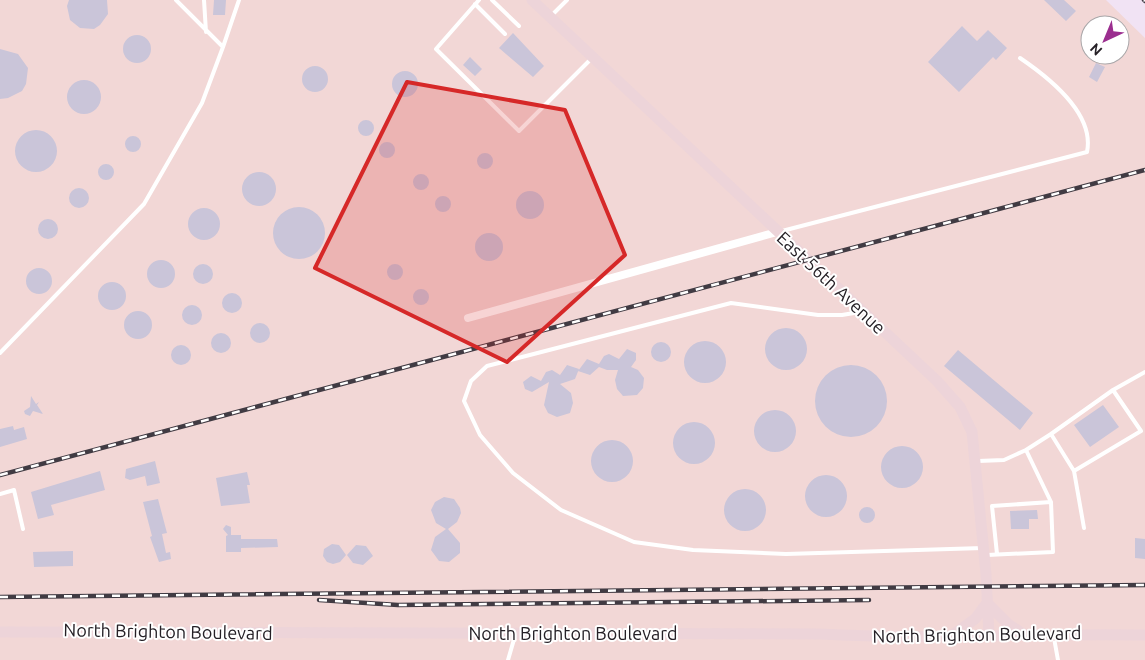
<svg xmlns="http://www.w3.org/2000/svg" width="1145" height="660" viewBox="0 0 1145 660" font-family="Ubuntu,sans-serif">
	<rect width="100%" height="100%" fill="#f1e3f4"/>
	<!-- industrial -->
	<path fill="#f2d7d6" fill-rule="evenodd" d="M0 0H1106L1145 38V660H0ZM1090 25H1120V55H1090Z"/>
	<!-- building -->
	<path fill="#cac5d9" d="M69 0H107L108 14 100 25 94 29 80 28 70 20 67 6Z
		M214 0H226L225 15H213Z
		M1044 0H1064L1076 11 1066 21Z
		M962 26 977 41 988 30 1007 48 996 60 993 57 959 92 928 62Z
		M513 33 544 66 533 77 499 48Z
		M123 49a14 14 0 1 1 28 0a14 14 0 1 1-28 0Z
		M0 49 18 54 28 68 26 84 22 91 8 98 0 99Z
		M470 57 482 69 475 76 463 65Z
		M1096 63 1105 67 1097 82 1089 77Z
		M302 79a13 13 0 1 1 26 0a13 13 0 1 1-26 0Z
		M392 84a13 13 0 1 1 26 0a13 13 0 1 1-26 0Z
		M67 97a17 17 0 1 1 34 0a17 17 0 1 1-34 0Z
		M358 128a8 8 0 1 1 16 0a8 8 0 1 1-16 0Z
		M15 151a21 21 0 1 1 42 0a21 21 0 1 1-42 0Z
		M125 144a8 8 0 1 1 16 0a8 8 0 1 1-16 0Z
		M379 150a8 8 0 1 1 16 0a8 8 0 1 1-16 0Z
		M477 161a8 8 0 1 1 16 0a8 8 0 1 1-16 0Z
		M98 172a8 8 0 1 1 16 0a8 8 0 1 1-16 0Z
		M242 189a17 17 0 1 1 34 0a17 17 0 1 1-34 0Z
		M413 182a8 8 0 1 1 16 0a8 8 0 1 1-16 0Z
		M69 198a10 10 0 1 1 20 0a10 10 0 1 1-20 0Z
		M516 205a14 14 0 1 1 28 0a14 14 0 1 1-28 0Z
		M435 204a8 8 0 1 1 16 0a8 8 0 1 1-16 0Z
		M273 233a26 26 0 1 1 52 0a26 26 0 1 1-52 0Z
		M188 224a16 16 0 1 1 32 0a16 16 0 1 1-32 0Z
		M38 229a10 10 0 1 1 20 0a10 10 0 1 1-20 0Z
		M475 247a14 14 0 1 1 28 0a14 14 0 1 1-28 0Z
		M147 274a14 14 0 1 1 28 0a14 14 0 1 1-28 0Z
		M193 274a10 10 0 1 1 20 0a10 10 0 1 1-20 0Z
		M387 272a8 8 0 1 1 16 0a8 8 0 1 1-16 0Z
		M26 281a13 13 0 1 1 26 0a13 13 0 1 1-26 0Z
		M98 296a14 14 0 1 1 28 0a14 14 0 1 1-28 0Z
		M413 297a8 8 0 1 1 16 0a8 8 0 1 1-16 0Z
		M222 303a10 10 0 1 1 20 0a10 10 0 1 1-20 0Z
		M182 315a10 10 0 1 1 20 0a10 10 0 1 1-20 0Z
		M124 325a14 14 0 1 1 28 0a14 14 0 1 1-28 0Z
		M250 333a10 10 0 1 1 20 0a10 10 0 1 1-20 0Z
		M765 349a21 21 0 1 1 42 0a21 21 0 1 1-42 0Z
		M211 343a10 10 0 1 1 20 0a10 10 0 1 1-20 0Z
		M684 362a21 21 0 1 1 42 0a21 21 0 1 1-42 0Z
		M651 352a10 10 0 1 1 20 0a10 10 0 1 1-20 0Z
		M171 355a10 10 0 1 1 20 0a10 10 0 1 1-20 0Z
		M627 349 636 353V360L631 367 638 370 644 378 643 388 637 395 623 396 617 389 615 380 618 370H607L599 367 590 375 578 371 587 359 599 364 604 356 609 354 619 359Z
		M958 350 1033 413 1020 430 944 366Z
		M567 365 579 369 575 379 560 384 571 393 573 403 570 413 557 417 548 413 544 405 549 382 532 392 525 389 523 382 531 376 541 381 546 372 552 370 560 375Z
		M815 401a36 36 0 1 1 72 0a36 36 0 1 1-72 0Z
		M31 396 36 404 39 402 37 405 43 414 33 411 30 416 25 414 24 411 30 407Z
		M1103 405 1119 427 1090 447 1074 425Z
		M754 431a21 21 0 1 1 42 0a21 21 0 1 1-42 0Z
		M673 443a21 21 0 1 1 42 0a21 21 0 1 1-42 0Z
		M13 426 14 430 24 427 27 439 0 447V429Z
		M591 461a21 21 0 1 1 42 0a21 21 0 1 1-42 0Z
		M881 467a21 21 0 1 1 42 0a21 21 0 1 1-42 0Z
		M155 461 160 483 147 486 145 476 130 480 125 478 126 469Z
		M100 471 105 490 51 505 54 515 38 519 31 492Z
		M247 472 250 485H247L250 503 221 506 216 478Z
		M805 496a21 21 0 1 1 42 0a21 21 0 1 1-42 0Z
		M724 510a21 21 0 1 1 42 0a21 21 0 1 1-42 0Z
		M444 497 454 499 460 508 461 513 457 522 448 529 460 543V553L449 562 439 561 431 550 435 537 446 529 436 523 431 510 435 502Z
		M158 499 167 533 162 534 166 553 170 552 171 559 159 562 150 537 152 536 143 502Z
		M859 515a8 8 0 1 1 16 0a8 8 0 1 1-16 0Z
		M1037 510 1038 519H1029V529H1011L1010 511Z
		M226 525 231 527V535H241V539H277L278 547 241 548V552H226V536L228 535 223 529Z
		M1135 538 1145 539V559L1135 558Z
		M332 544 339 545 346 555 340 562 333 564 327 562 323 556 324 549Z
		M356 545 366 546 373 556 363 565 353 563 347 555Z
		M73 551V566L34 567 33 552Z"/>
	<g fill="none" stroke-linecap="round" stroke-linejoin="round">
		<!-- service -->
		<path stroke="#fff" stroke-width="4" d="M176 0 223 47 239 0
			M204 0 206 32
			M479 0 436 49 519 131 591 59
			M492 0 519 26
			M475 4 505 34
			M552 15 567 0
			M782 231 1087 152C1095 113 1048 77 1020 58
			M860 312 842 315H818L731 303 487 366 471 381 464 401 480 435 513 473 561 510 634 542 693 550 786 554 983 548
			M0 353 144 204 202 103 223 47
			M1113 390 1145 372
			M1051 434 1113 390 1141 431 1074 471
			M978 461 1004 460 1026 450
			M0 494 14 490 23 529
			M1051 502 1026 450 1051 434 1074 471 1084 528
			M987 555 1053 552 1051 502 992 506 997 554
			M1054 638 1058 660
			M508 660 515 636"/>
		<!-- minor -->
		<path stroke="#fff" stroke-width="8" d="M468 318 777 232"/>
		<!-- secondary -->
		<path stroke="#edd4d9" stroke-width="11" d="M532 0 937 381 960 407 972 432 986 574 989 636
			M987 603 1008 624 1025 635
			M0 632 820 634C928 640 1037 633 1145 635
			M951 636 975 619 987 603"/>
		<defs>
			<path id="rail" d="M1144 0 1145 1
				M0 475 1145 170
				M0 597 1145 585
				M319 600 398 605 869 600"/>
		</defs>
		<!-- rail casing -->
		<use href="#rail" stroke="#413b43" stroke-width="4.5"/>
		<!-- rail -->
		<use href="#rail" stroke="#fff" stroke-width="2.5" stroke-dasharray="8" stroke-linecap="butt"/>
	</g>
	<!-- marked area -->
	<path fill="#d62828" fill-opacity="0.2" stroke="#d62828" stroke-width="4" stroke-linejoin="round" d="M407 82 565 110 625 255 507 362 315 268Z"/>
	<g text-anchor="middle" stroke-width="4" stroke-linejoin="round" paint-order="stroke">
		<!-- street labels -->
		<g font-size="18" fill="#252026" stroke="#fff">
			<text transform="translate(831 283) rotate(43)" y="6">East 56th Avenue</text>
			<text transform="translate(168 632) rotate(1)" y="6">North Brighton Boulevard</text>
			<text x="573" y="640">North Brighton Boulevard</text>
			<text transform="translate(977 635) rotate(-1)" y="6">North Brighton Boulevard</text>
		</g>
	</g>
	<!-- north arrow -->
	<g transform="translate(1105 40) rotate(224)"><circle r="24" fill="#ffffff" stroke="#a8a6a8"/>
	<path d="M0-4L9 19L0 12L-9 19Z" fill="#9b2e8f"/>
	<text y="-8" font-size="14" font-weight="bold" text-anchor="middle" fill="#252026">N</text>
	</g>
</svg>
